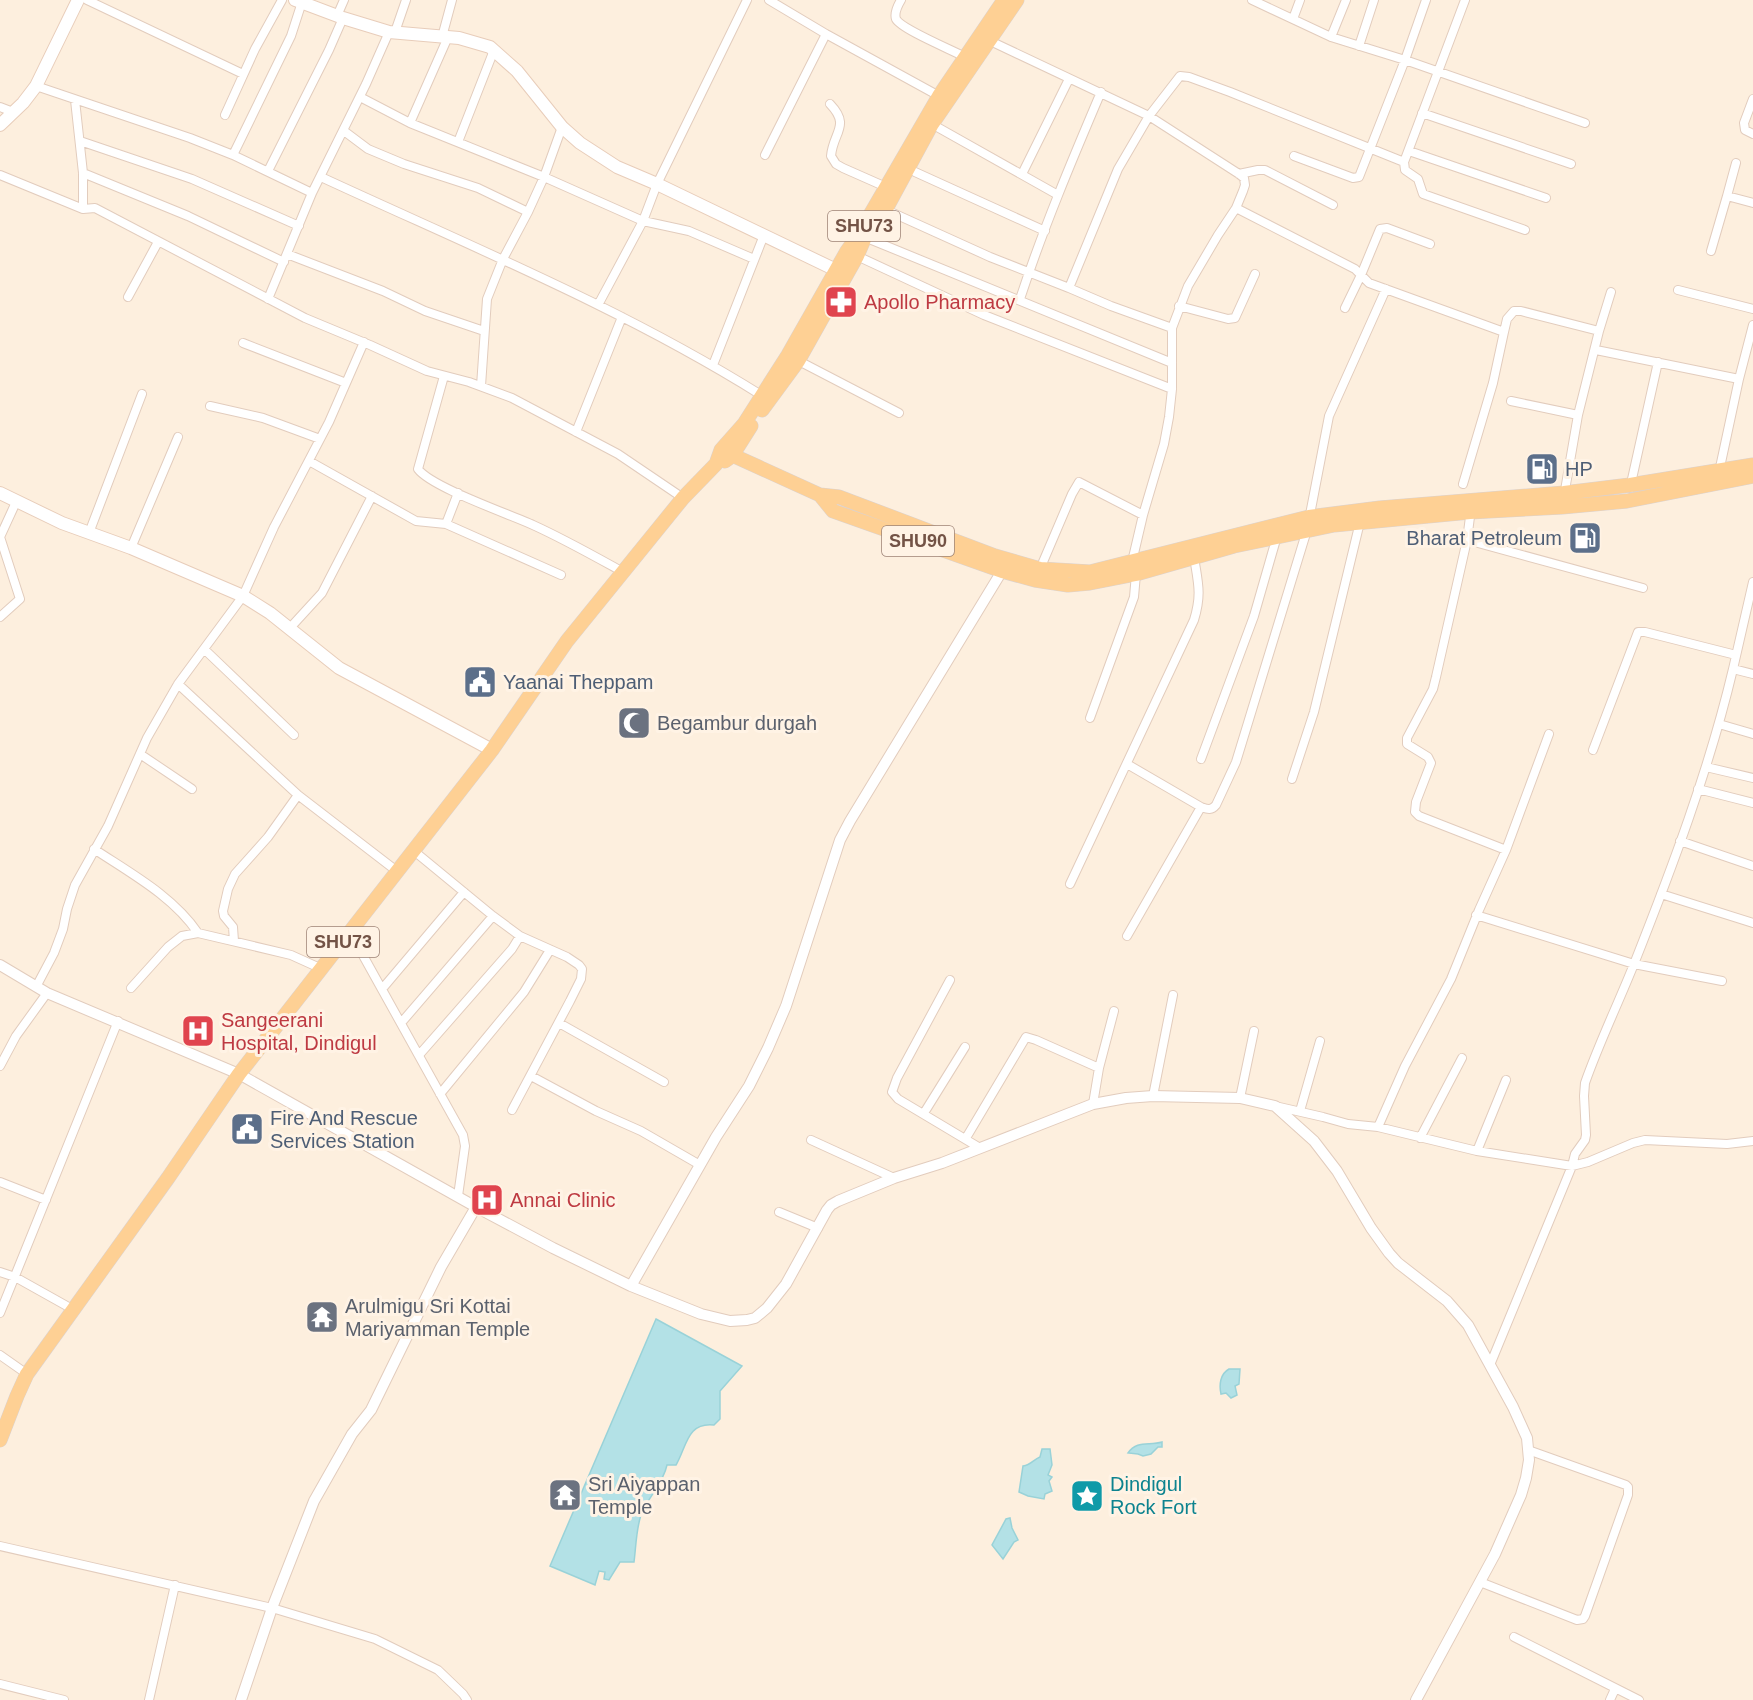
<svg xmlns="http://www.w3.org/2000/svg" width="1753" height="1700" viewBox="0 0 1753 1700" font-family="Arial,sans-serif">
	<rect width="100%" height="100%" fill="#fdefde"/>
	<!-- water -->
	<path fill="#b3e1e6" stroke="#99d2d8" stroke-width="1.5" d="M656 1319 742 1366 720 1391V1419L714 1425C687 1422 687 1446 676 1465H667C663 1484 648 1497 641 1515 636 1530 636 1547 634 1562H620L609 1580 604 1579 605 1572 599 1571 595 1585 550 1566Z
		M1229 1369H1240L1239 1384 1235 1386 1237 1395 1231 1398 1226 1393 1221 1394C1219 1385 1220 1374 1229 1369Z
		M1162 1442V1447H1158L1151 1454 1143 1456 1138 1454 1128 1453C1137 1440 1149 1446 1162 1442Z
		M1042 1449H1050L1052 1465 1048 1475 1052 1477 1049 1481 1052 1491 1045 1494 1044 1499 1028 1496 1019 1492 1023 1466C1031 1465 1033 1460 1040 1457Z
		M1010 1518 1012 1528 1018 1540 1014 1542 1003 1559 992 1545 1006 1519Z"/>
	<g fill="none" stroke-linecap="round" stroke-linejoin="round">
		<defs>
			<path id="minor" d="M87 0 243 74
				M769 0 826 34 939 96
				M901 0C898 5 894 13 896 19 901 29 952 50 965 57
				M1252 0 1331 37 1405 60 1585 123
				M337 16 344 0
				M1293 19 1300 0
				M395 32 406 0
				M442 37 452 0
				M1331 37 1346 0
				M986 39 1149 116 1239 174 1244 178 1245 185 1243 191 1236 208 1218 235 1188 286 1172 328V389L1169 417 1164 444 1143 515 1132 562 1136 574 1134 597 1090 718
				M1359 46 1374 0
				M36 86 190 138 233 155 312 193
				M360 97 410 123 544 177 643 221 689 231 754 259
				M1753 99 1744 123 1745 130 1753 134
				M75 100 83 173V209
				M830 104C851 126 833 132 831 156L836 164 843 168 886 187
				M0 107 13 112
				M1422 113 1571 164
				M225 115 255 49 282 0
				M410 123 448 37
				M930 123 1058 195
				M344 131 368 149 404 164 478 188 528 212
				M80 141 192 179 299 226
				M458 142 494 50
				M1409 151 1546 198
				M233 155 291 36 302 2
				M765 155 826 34
				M1294 156 1353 178 1359 177 1405 60 1426 0
				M1404 162 1405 170 1418 179 1423 194 1525 230
				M268 171 329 50 343 18
				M915 172 1045 231
				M83 173 188 216 284 262
				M1022 174 1069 79
				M1239 174 1258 170H1265L1333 205
				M0 175 83 209 95 208 305 318 370 345 427 371 469 382 512 398 618 454 683 498
				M321 177C470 246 622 308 761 395
				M1727 196 1736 163
				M1236 208 1355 269 1369 283 1504 332 1507 319 1514 311H1521L1599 331 1578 415 1564 496
				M884 209 990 257 1069 288 1111 306 1172 328
				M862 236 1172 363
				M1711 251 1727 196 1753 203
				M287 254 383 291 425 311 484 331
				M855 255 984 315 1172 389
				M1069 288 1118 169 1149 116 1180 76 1189 77 1230 92 1404 162 1465 0
				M1678 290 1753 309
				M128 297 158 242
				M268 299 312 193 366 84 389 32
				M1020 299C1043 229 1072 160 1101 92
				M598 305 643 221 657 184 747 0
				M1179 306 1228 319 1235 318 1255 274
				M1345 308 1361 275 1380 229 1387 228 1430 244
				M1599 331 1611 292
				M243 343 346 383
				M1596 350 1739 379 1753 325
				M795 359 899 413
				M713 365 764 235
				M444 376 418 469C431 487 509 514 533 525 564 539 594 556 623 572
				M481 386 487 299 503 259 528 212 544 177 562 127
				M1511 401 1578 415
				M210 406 263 418 320 439
				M576 432 622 317
				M309 461 416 521 446 524 561 575
				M1719 472 1739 379
				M1463 484 1493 383 1504 332
				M1630 488 1658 362
				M1471 509 1467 540 1436 677 1433 689 1407 738V744L1428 757 1431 763 1416 802 1415 812 1419 816 1506 850
				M446 524 458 493
				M89 533 142 394
				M1467 540 1643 588
				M131 548 178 437
				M1040 569 1072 494 1079 482 1143 515
				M1753 582 1733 669 1753 674
				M0 617 20 599 0 537 17 500
				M289 629 322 593 372 496
				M204 649 294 735
				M178 684 298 795 398 872
				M1719 724 1753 734
				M1593 750 1638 632H1645L1736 655
				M140 754 192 789
				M1201 759 1254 616 1277 536
				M1127 764 1201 807C1207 809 1211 811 1216 805L1236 762 1307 530 1329 416 1386 289
				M1706 767 1753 778
				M1292 779 1314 712 1360 522
				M1698 789 1753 803
				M1680 841 1753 866
				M94 849C130 873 173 896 198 933
				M414 851 493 916 520 936 567 957 579 965 582 969 581 979 570 1001 512 1110
				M1070 884 1194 620C1202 594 1198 583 1194 557
				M1661 894 1753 923
				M1476 915 1634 964 1722 981
				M350 932 463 1135 465 1146 458 1196
				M1127 936 1201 807
				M234 941 233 927 224 916 223 911 228 889 235 874 268 837 298 795
				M950 980 897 1078 892 1092 898 1099 980 1148
				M36 987 54 953 63 929 67 909 75 885 108 826 147 738 178 684 243 596 274 527 329 422 364 342
				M131 988 168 947 182 936 198 933 291 955 322 969
				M382 989 464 892
				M401 1023 493 916
				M559 1023 664 1082
				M419 1055 512 949 520 936
				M0 1066 16 1036 47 993
				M531 1076 596 1111 641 1131 700 1165
				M440 1094 524 992 550 950
				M1153 1096 1173 995
				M1240 1098 1254 1031
				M1093 1104 1099 1068 1114 1011
				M1275 1106 1323 1117 1348 1124 1378 1127 1477 1151 1572 1166 1588 1162 1633 1143 1645 1140 1727 1144 1753 1141
				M1300 1111 1320 1041
				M924 1113 965 1047
				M1378 1127 1405 1066 1451 979 1479 910 1506 850 1549 734
				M966 1138 1026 1037 1036 1040 1099 1068
				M1420 1138 1462 1058
				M811 1140 894 1178
				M1477 1151 1506 1080
				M0 1182 46 1200
				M779 1212 818 1228
				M0 1272 15 1277 74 1310
				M0 1313 118 1021
				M0 1355 27 1374
				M1490 1365 1572 1166 1575 1154 1585 1140 1586 1135 1584 1096 1585 1083C1599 1043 1618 1004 1634 964 1672 868 1709 770 1733 669
				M0 1546 272 1608 375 1639 438 1670 463 1694 467 1700
				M1480 1582 1577 1620 1583 1619 1585 1616 1628 1495V1487L1626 1485 1528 1450
				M1514 1637 1639 1700
				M0 1684 64 1700
				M149 1700 175 1585
				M1610 1700 1615 1689"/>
			<path id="tertiary" d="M0 965 47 993 239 1074 476 1207 553 1248 631 1286 701 1314 730 1321 747 1320 755 1318 767 1308 786 1284 827 1210 831 1205 838 1201 894 1178 942 1163 1093 1104 1126 1098 1153 1096 1240 1098 1275 1106 1314 1141 1337 1171 1371 1228 1389 1253 1398 1263 1447 1301 1468 1325 1513 1407 1527 1438 1529 1460 1526 1478 1521 1495 1495 1554 1416 1700
				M631 1286 716 1137 749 1086 768 1048 786 1006 840 840 850 821 1002 571
				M241 1700 272 1608 314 1501 352 1434 371 1410 441 1267 476 1207"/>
			<path id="secondary" d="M295 0 343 18 389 32 459 38 490 47 517 71 562 127 580 143 617 167 657 184 836 270
				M0 125 23 103 36 86 78 0
				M0 493 62 523 131 548 243 596 270 613 339 668 492 750"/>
			<path id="primary" d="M762 410 798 361 857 256 865 237 886 209 932 124 1017 0
				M721 450 820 495 839 497 995 556 1040 569 1090 572 1309 517 1380 508 1564 493 1630 485 1753 465
				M725 461 732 456 751 426
				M820 495 833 511 1002 571 1035 580 1068 585 1090 583 1136 574 1234 546 1334 525 1470 512 1562 507 1627 501 1753 476
				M0 1440 17 1396 27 1374 168 1178 239 1074 492 750 567 641 683 498 716 464 721 450 744 424 788 355 847 251 859 234 939 96 1004 0"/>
		</defs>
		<!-- minor casing -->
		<use href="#minor" stroke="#e2ccbd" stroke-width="10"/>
		<!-- tertiary casing -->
		<use href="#tertiary" stroke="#e2ccbd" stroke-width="12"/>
		<!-- secondary casing -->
		<use href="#secondary" stroke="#e8cdba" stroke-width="14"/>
		<!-- primary casing -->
		<use href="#primary" stroke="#dbd2cf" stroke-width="15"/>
		<!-- minor -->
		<use href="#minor" stroke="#fff" stroke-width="8"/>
		<!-- tertiary -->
		<use href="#tertiary" stroke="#fff" stroke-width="10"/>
		<!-- secondary -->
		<use href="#secondary" stroke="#fff" stroke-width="12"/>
		<!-- primary -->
		<use href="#primary" stroke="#fed094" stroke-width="14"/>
	</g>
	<!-- icons -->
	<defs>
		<symbol id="pharmacy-square" viewBox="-11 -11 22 22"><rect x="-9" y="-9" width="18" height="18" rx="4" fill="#e0444e" stroke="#fff3e5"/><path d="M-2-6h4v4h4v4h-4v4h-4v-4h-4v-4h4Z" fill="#fff"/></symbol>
		<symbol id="fuel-square" viewBox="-11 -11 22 22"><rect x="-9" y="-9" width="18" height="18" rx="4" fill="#5c6f8a" stroke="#fff3e5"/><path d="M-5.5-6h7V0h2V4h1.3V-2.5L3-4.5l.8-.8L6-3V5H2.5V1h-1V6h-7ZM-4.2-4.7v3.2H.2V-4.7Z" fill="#fff"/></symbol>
		<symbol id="civic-square" viewBox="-11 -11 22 22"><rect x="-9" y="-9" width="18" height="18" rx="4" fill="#5c6f8a" stroke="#fff3e5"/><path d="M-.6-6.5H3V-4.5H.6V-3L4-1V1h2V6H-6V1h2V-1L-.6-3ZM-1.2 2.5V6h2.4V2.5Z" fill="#fff"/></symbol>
		<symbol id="mosque-square" viewBox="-11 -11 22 22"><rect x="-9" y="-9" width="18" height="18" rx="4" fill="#6b7280" stroke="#fff3e5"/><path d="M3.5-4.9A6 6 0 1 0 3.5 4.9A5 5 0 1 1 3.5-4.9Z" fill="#fff"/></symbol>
		<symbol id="hospital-square" viewBox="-11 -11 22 22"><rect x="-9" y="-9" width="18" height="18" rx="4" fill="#e0444e" stroke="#fff3e5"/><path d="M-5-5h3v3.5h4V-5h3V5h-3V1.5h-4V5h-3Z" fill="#fff"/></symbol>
		<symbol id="temple-square" viewBox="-11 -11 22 22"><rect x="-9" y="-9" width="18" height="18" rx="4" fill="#6b7280" stroke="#fff3e5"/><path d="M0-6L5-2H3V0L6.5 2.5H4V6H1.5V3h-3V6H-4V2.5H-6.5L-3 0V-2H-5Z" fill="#fff"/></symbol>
		<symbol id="sight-square" viewBox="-11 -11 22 22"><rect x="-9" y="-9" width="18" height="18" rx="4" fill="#0f9aa8" stroke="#fff3e5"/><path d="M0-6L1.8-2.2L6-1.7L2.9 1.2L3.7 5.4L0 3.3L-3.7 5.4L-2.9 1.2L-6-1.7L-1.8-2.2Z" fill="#fff"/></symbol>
	</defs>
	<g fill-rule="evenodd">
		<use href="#pharmacy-square" x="822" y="283" width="38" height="38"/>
		<use href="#fuel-square" x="1523" y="450" width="38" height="38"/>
		<use href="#fuel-square" x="1566" y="519" width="38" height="38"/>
		<use href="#civic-square" x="461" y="663" width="38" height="38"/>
		<use href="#mosque-square" x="615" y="704" width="38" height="38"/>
		<use href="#hospital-square" x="179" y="1012" width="38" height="38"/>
		<use href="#civic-square" x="228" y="1110" width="38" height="38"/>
		<use href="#hospital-square" x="468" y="1181" width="38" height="38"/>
		<use href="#temple-square" x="303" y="1298" width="38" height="38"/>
		<use href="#temple-square" x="546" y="1476" width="38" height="38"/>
		<use href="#sight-square" x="1068" y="1477" width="38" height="38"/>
	</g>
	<g text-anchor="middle" stroke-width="6" stroke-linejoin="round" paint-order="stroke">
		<!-- shield labels -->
		<g fill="#fff3e5" stroke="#9d8376" stroke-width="1.5">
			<rect x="828" y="211" width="72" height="30" rx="4.5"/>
			<rect x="882" y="526" width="72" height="30" rx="4.5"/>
			<rect x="307" y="927" width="72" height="30" rx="4.5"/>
		</g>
		<g font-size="18" font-weight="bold" fill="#735346">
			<text x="864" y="232">SHU73</text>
			<text x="918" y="547">SHU90</text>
			<text x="343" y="948">SHU73</text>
		</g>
		<!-- health labels -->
		<g font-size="20" fill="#be3a42" stroke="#fff3e5" text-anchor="start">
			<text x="864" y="309">Apollo Pharmacy</text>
			<text x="221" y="1027">Sangeerani<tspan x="221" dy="23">Hospital, Dindigul</tspan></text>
			<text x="510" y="1207">Annai Clinic</text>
		</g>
		<!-- service labels -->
		<g font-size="20" fill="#4e5e75" stroke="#fff3e5" text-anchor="start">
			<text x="1565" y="476">HP</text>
			<text x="1562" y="545" text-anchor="end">Bharat Petroleum</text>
			<text x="503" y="689">Yaanai Theppam</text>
			<text x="270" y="1125">Fire And Rescue<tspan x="270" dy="23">Services Station</tspan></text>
		</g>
		<!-- worship labels -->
		<g font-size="20" fill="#5b616d" stroke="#fff3e5" text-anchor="start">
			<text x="657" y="730">Begambur durgah</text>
			<text x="345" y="1313">Arulmigu Sri Kottai<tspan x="345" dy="23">Mariyamman Temple</tspan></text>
			<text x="588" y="1491">Sri Aiyappan<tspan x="588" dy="23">Temple</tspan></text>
		</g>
		<!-- culture labels -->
		<g font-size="20" fill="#0d838f" stroke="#fff3e5" text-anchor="start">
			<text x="1110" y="1491">Dindigul<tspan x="1110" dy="23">Rock Fort</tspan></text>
		</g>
	</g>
</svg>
